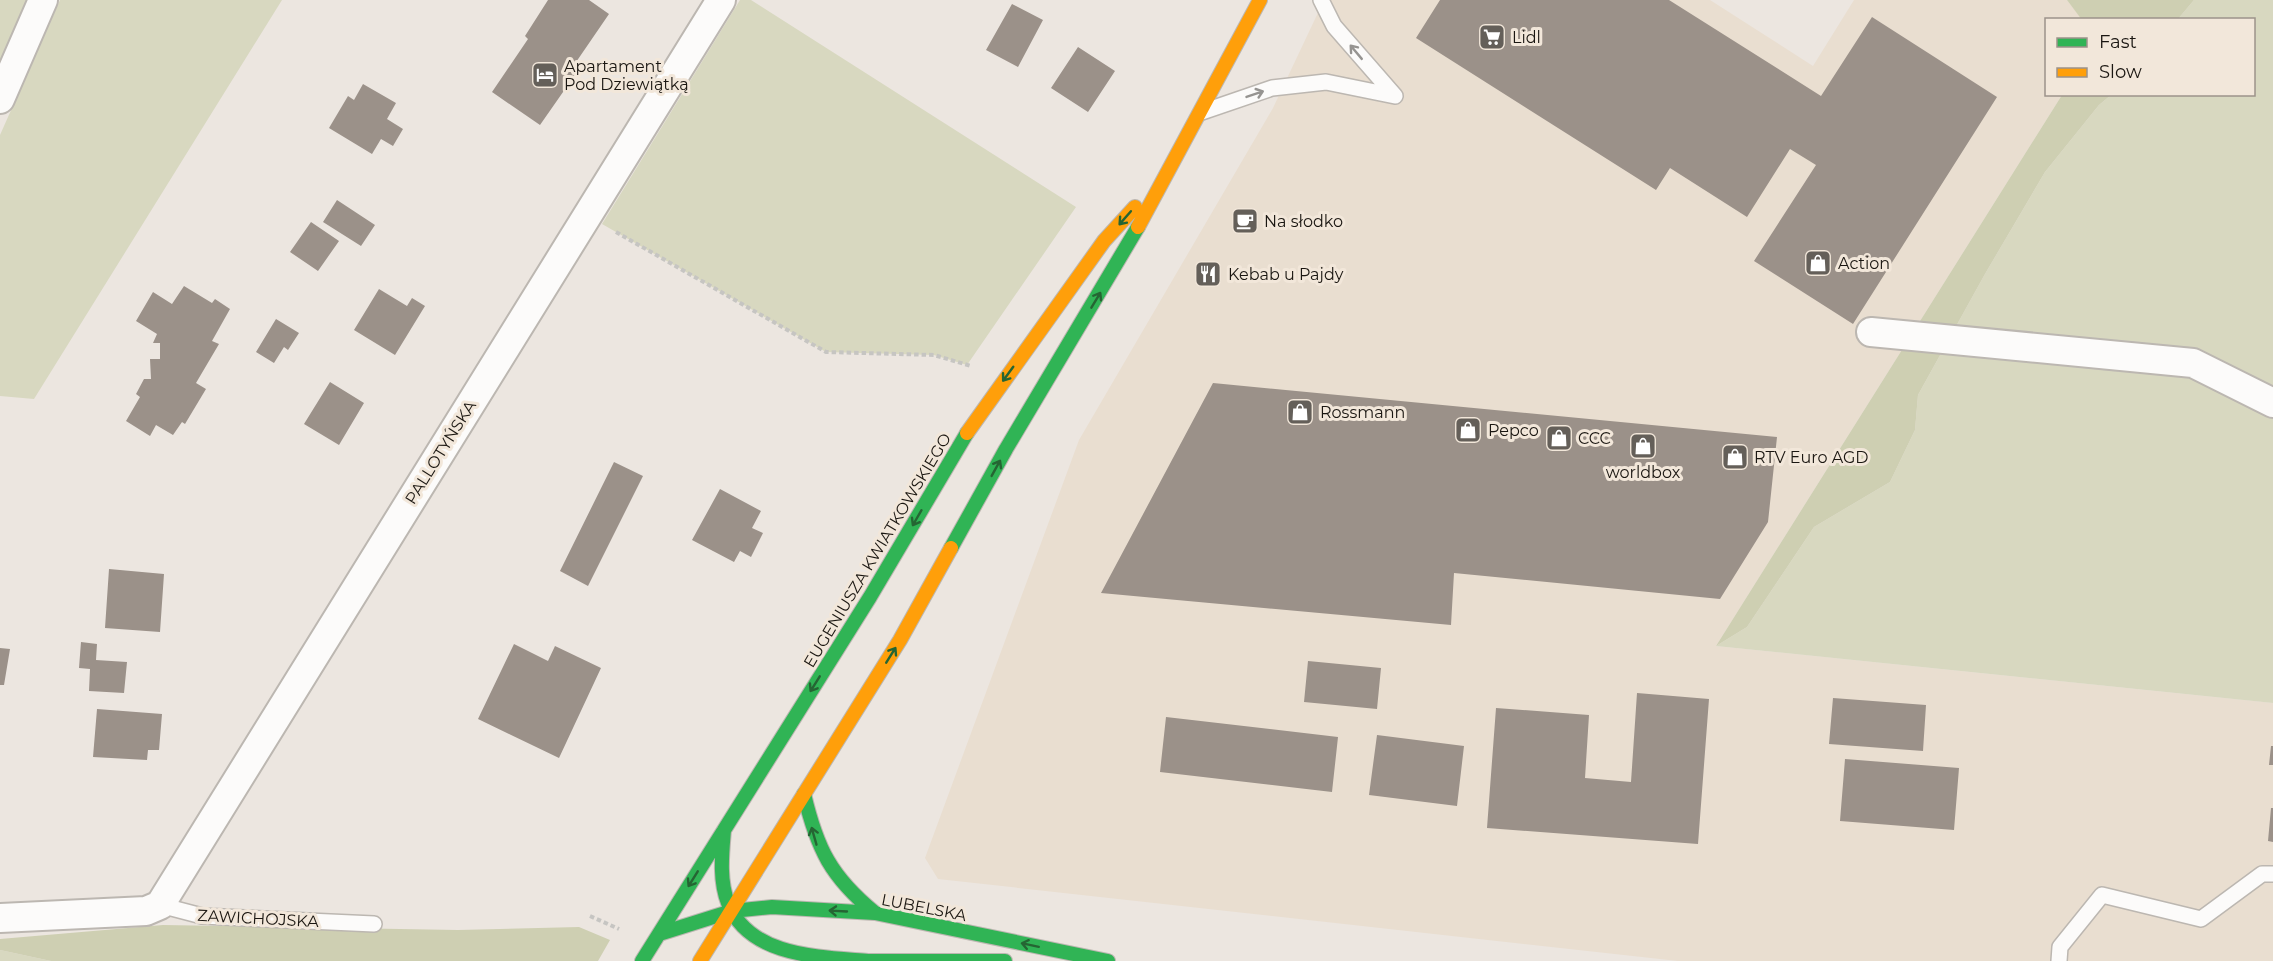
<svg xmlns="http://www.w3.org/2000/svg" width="2273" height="961" viewBox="0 0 2273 961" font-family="Montserrat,sans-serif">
	<rect width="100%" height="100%" fill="#ece6e0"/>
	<!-- built -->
	<path fill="#e9ded0" d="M1324 0H1710L1813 66 1854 0H2067L2082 19 2046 20V94L2062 95 1716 646 2273 703V961H1678L938 879 925 858 1079 440 1273 108Z"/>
	<!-- green -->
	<path fill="#d8d8c0" d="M0 0H30L0 63Z
		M60 0H282L34 399 0 396V135Z
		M740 0H751L1076 207 967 365 934 355 826 352 602 224Z
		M2194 0H2273V703L1716 646 1747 627 1814 527 1890 482 1915 430 1918 395 1985 274 2045 172 2099 105 2111 95 2254 94V20L2178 19Z
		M0 950 51 961H0Z"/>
	<!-- forest -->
	<path fill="#cecfb2" d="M2067 0H2194L2178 19 2082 20Z
		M2062 95H2111L2099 105 2045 172 1985 274 1918 395 1915 430 1890 482 1814 527 1747 627 1716 646Z
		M163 925 458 930 579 927 610 940 598 961H51L0 950V939Z"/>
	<!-- building -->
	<path fill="#9b9189" d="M548 0H589L609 14 572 68 577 72 540 125 492 92 528 39 525 36Z
		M1440 0H1669L1821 96 1872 17 1997 97 1853 324 1754 261 1816 165 1790 149 1747 217 1670 168 1656 190 1416 38Z
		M1012 4 1043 20 1018 67 986 50Z
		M1078 47 1115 71 1088 112 1051 88Z
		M363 84 396 103 387 119 403 129 393 146 381 139 372 154 329 128 348 96 354 100Z
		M337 200 375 225 361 246 323 222Z
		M311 222 339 241 318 271 290 252Z
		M184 286 212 303 215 299 230 309 212 341 219 344 196 383 206 389 185 424 182 422 173 435 156 425 150 436 126 421 140 397 136 394 144 379H151L150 359H160V343H153L157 334 136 321 153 292 172 304Z
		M379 289 407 306 412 298 425 306 395 355 354 330Z
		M276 319 299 333 288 350 284 347 274 363 256 352Z
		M330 382 364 403 339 445 304 424Z
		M1213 383 1777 437 1768 522 1720 599 1454 573 1451 625 1101 593Z
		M614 462 643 476 588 586 560 571Z
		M720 489 761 511 752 528 763 533 751 557 740 551 734 562 692 540Z
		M109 569 164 574 160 632 105 628Z
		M81 642 97 644 96 660 127 662 124 693 89 691 90 669 79 668Z
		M514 644 548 661 555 646 601 668 559 758 478 719Z
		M0 648 10 649 4 685H0Z
		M1308 661 1381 668 1377 709 1304 702Z
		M1637 693 1709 699 1698 844 1487 828 1496 708 1589 715 1585 778 1631 782Z
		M1833 698 1926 705 1923 751 1829 744Z
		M97 709 162 714 159 750H148L147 760 93 757Z
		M1166 717 1338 737 1332 792 1160 772Z
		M1377 735 1464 746 1457 806 1369 795Z
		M2271 746H2273V765H2269Z
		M1845 759 1959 768 1954 830 1840 821Z
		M2271 808H2273V842L2268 841Z"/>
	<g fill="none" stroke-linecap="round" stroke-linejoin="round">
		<defs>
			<path id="lane" d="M1321 0 1334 26 1395 96
				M1202 112 1272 88 1326 82 1395 96
				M160 905 202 916 374 924
				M2059 961 2060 947 2102 895 2201 919 2262 874H2273"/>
			<path id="street" d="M0 99 43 0
				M1871 332 2193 363 2273 403
				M0 918 146 911 160 905 721 0"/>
			<path id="fast" d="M951 548 1006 449 1138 227
				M804 794C817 849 831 877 875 913
				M724 830C722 854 719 880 728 903 749 957 820 957 868 961
				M659 934 732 911 772 907 875 913 1108 961
				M642 961 870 597 967 433
				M867 961H1005"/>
			<path id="slow" d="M1138 227 1260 0
				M967 433 1104 241 1135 207
				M700 961 900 640 951 548"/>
		</defs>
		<!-- lane casing -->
		<use href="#lane" stroke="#bcb7b1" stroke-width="18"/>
		<!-- street casing -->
		<use href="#street" stroke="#bcb7b1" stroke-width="32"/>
		<!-- fast casing -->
		<use href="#fast" stroke="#bcb7b1" stroke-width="16"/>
		<!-- slow casing -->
		<use href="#slow" stroke="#bcb7b1" stroke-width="16"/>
		<!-- path -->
		<path stroke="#c6c5c2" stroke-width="4" stroke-dasharray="4.5 3" stroke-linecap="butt" d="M616 232 826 352 934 355 971 366
			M590 916 619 929"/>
		<!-- lane -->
		<use href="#lane" stroke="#fcfbfa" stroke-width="15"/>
		<!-- street -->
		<use href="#street" stroke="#fcfbfa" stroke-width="28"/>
		<!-- fast -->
		<use href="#fast" stroke="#30b455" stroke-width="14"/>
		<!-- slow -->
		<use href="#slow" stroke="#ff9f0a" stroke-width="14"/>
	</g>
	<!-- one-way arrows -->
	<defs><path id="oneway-shaft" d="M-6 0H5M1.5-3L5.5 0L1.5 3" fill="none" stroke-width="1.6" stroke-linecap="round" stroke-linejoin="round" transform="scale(1.5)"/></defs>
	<g stroke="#969491">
		<use href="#oneway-shaft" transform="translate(1356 52) rotate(-130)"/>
		<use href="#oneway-shaft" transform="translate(1255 94) rotate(-19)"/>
	</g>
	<g stroke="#256533">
		<use href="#oneway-shaft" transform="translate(1125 218) rotate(131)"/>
		<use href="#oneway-shaft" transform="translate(1096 300) rotate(-59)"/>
		<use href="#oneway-shaft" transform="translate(1008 374) rotate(126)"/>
		<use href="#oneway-shaft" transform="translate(996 468) rotate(-61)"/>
		<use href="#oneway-shaft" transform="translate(917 518) rotate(120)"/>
		<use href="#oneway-shaft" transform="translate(891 655) rotate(-58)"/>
		<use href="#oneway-shaft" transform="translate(815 684) rotate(122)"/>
		<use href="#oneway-shaft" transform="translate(814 836) rotate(-106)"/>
		<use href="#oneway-shaft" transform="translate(693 879) rotate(122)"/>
		<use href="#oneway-shaft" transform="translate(838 911) rotate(-177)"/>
		<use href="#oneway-shaft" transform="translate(1030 945) rotate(-168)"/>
	</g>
	<!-- icons -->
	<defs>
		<symbol id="supermarket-square" viewBox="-11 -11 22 22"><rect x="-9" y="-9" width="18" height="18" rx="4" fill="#645f59" stroke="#f2e7da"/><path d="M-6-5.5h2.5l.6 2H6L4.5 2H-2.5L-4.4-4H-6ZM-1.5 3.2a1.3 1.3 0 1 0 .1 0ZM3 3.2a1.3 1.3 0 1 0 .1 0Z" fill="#fff"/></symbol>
		<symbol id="hotel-square" viewBox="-11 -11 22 22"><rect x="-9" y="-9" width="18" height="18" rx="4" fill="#645f59" stroke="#f2e7da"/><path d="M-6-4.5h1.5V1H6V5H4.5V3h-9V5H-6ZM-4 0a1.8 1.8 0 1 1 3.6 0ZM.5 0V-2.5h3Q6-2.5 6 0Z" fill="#fff"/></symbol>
		<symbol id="cafe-square" viewBox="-11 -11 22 22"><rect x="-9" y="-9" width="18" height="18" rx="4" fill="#645f59" stroke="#f2e7da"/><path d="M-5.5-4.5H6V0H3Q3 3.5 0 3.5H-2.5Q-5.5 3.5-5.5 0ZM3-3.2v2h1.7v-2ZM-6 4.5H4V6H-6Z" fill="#fff"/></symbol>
		<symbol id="shop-square" viewBox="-11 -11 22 22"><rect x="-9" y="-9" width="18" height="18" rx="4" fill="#645f59" stroke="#f2e7da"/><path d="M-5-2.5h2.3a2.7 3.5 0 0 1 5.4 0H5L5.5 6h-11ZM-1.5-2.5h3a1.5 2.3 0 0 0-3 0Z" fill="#fff"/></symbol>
		<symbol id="restaurant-square" viewBox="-11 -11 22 22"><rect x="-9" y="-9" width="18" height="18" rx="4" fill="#645f59" stroke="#f2e7da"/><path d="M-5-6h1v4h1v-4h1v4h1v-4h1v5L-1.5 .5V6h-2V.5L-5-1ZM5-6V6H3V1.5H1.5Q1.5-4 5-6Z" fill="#fff"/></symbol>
	</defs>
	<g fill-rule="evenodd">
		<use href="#supermarket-square" x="1477" y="22" width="30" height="30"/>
		<use href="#hotel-square" x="530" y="60" width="30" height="30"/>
		<use href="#cafe-square" x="1230" y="206" width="30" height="30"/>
		<use href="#shop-square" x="1803" y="248" width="30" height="30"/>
		<use href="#restaurant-square" x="1193" y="259" width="30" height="30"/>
		<use href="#shop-square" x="1285" y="397" width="30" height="30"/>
		<use href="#shop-square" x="1453" y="415" width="30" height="30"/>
		<use href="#shop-square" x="1544" y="423" width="30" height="30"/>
		<use href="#shop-square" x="1628" y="431" width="30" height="30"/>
		<use href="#shop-square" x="1720" y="442" width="30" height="30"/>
	</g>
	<g text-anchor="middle" stroke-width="6" stroke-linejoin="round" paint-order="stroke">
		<!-- poi labels -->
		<g font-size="16" fill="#1a1611" stroke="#f2e7da" text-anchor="start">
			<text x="1512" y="43">Lidl</text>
			<text x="564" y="72">Apartament<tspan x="564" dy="18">Pod Dziewiątką</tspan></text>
			<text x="1264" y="227">Na słodko</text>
			<text x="1838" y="269">Action</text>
			<text x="1228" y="280">Kebab u Pajdy</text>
			<text x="1320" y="418">Rossmann</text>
			<text x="1488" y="436">Pepco</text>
			<text x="1578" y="444">CCC</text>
			<text x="1754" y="463">RTV Euro AGD</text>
			<text x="1643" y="478" text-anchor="middle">worldbox</text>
		</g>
		<!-- street labels -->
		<g font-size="16" fill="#1a1611" stroke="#f2e7da">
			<text transform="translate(440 452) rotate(-58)" y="6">PALLOTYŃSKA</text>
			<text transform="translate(877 550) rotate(-59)" y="6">EUGENIUSZA KWIATKOWSKIEGO</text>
			<text transform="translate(924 907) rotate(11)" y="6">LUBELSKA</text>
			<text transform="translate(258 918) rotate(3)" y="6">ZAWICHOJSKA</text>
		</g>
	</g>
	<!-- legend -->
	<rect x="2045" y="18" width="210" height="78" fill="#f2e7da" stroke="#9c938a" stroke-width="1.5"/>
	<rect x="2057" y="38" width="30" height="9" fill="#30b455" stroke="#9c938a" stroke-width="1.5"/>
	<text x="2099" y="48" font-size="18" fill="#1a1611">Fast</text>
	<rect x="2057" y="68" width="30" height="9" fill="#ff9f0a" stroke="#9c938a" stroke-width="1.5"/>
	<text x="2099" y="78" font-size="18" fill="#1a1611">Slow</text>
</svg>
